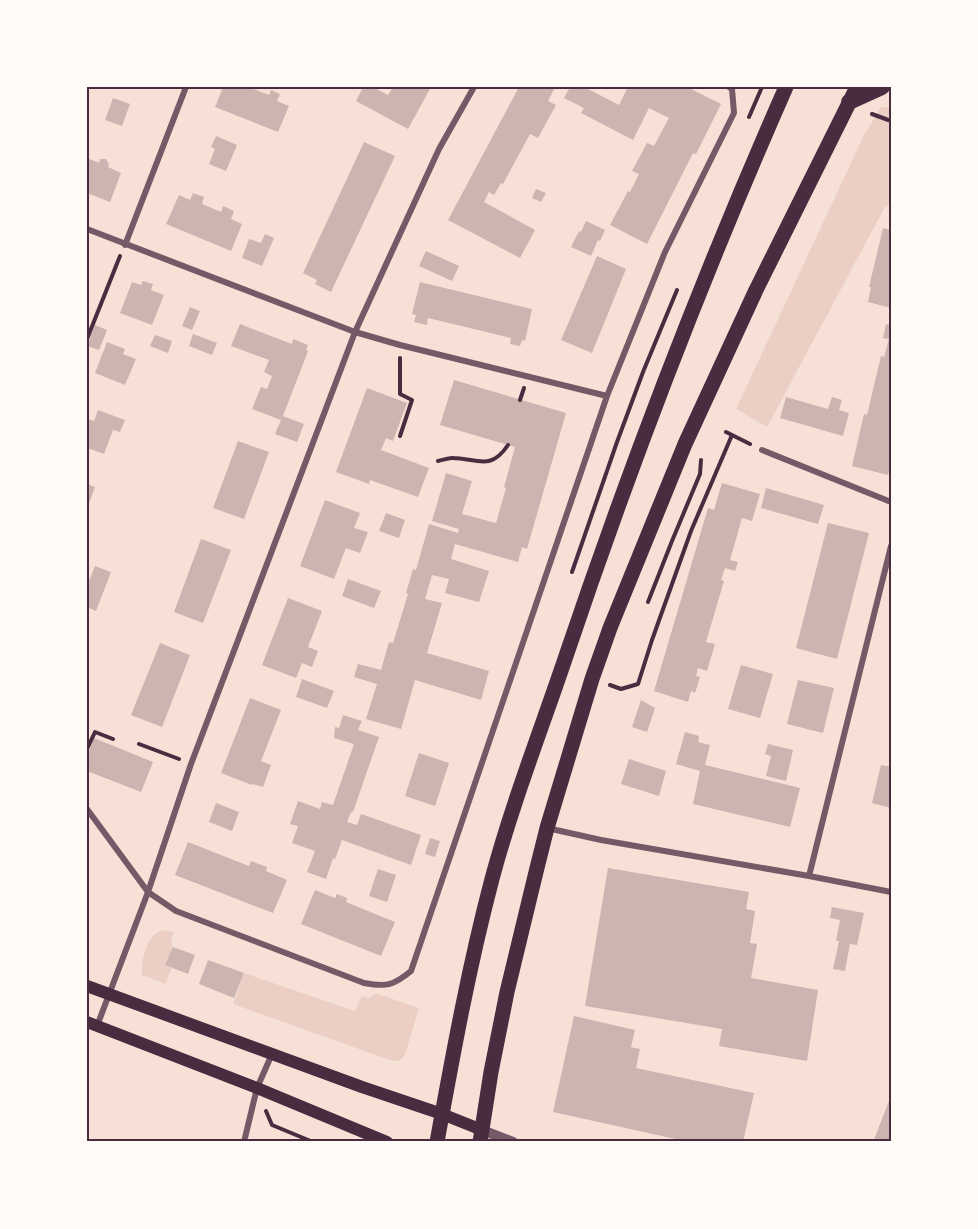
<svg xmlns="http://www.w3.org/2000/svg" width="978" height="1229" viewBox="0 0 978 1229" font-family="Rubik,sans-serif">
	<rect width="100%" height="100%" fill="#f7e1d7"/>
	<!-- green -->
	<path fill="#ebcfc5" d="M881 107H891V205L885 207 767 427 736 409 864 135Z
		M162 930 174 932 171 940 173 947 166 965 172 968 165 984 142 975C140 961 148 934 162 930Z
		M244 973 355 1011 362 996 368 998 371 997 375 993 419 1008 405 1055C399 1063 395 1062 387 1059L233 1004Z"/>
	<!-- building -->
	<path fill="#ccb4b1" d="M223 87H249L269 95 271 90 280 94 277 101 289 106 278 132 215 107Z
		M363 87H373L388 95 393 87H431L408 129 356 101Z
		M519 87H555L548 101 556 105 538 138 530 134 503 184 501 183 494 195 489 192 484 202 535 230 520 258 448 220Z
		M570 87H584L619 105 628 87H687L721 104 696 154 693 153 647 244 610 225 628 191 630 192 639 174 632 171 647 143 654 146 669 118 649 108 633 140 581 113 584 108 564 98Z
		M113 98 130 104 122 126 105 120Z
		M216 136 237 145 226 171 209 164 215 149 211 147Z
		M364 142 395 156 331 292 315 284 317 280 303 273Z
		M87 158 99 163 100 159H106L109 164 108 167 121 173 110 202 87 193Z
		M536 189 546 193 541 202 532 198Z
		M193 193 204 197 202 204 221 212 223 206 234 211 231 219 242 224 231 251 166 224 179 195 190 200Z
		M586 221 605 230 600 241 598 240 591 256 571 247 579 231 581 232Z
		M883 228 891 230V308L868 302 871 287H869Z
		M265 234 274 238 262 266 242 258 249 239 261 243Z
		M426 251 459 266 452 281 419 266Z
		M597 256 626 269 592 353 561 340Z
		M143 281 153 284 151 290 164 295 152 325 120 313 132 282 141 285Z
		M420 282 532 309 525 341 522 340 520 346 510 344 511 338 428 318 427 325 414 322 416 315 412 314Z
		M190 307 200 311 192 330 182 326Z
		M240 324 292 344 293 339 308 345 306 350 308 351 283 416 304 424 297 442 275 434 281 420 252 409 261 387 267 389 272 376 264 372 269 360 231 346Z
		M886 324 891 325V462L888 475 852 466 864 414 867 415 881 356 884 357 889 339 883 338Z
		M95 325 107 330 99 350 87 346Z
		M193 334 217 343 212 355 189 346Z
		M155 335 172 341 168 353 150 346Z
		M107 342 125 349 123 354 136 359 125 385 95 373Z
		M454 380 566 413 527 549 522 547 518 562 455 544 451 559 489 571 479 602 445 593 449 579 432 575 425 599 442 603 427 653 489 671 481 700 415 680 401 729 366 719 377 684 354 677 358 664 381 670 389 642 393 643 408 594 406 593 413 569 416 570 429 524 458 533 459 529 432 521 446 473 472 481 462 514 496 523 506 488 504 487 515 447 440 425Z
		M367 388 407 403 393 441 386 438 381 450 429 468 418 497 370 480 369 484 336 472Z
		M786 397 828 409 832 397 842 400 839 410 849 413 843 436 780 418Z
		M98 410 125 420 120 432 113 430 104 454 87 448V419L94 421Z
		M238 441 269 452 244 519 213 508Z
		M722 483 760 494 752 521 742 518 730 560 738 562 735 571 725 568 721 580 724 581 706 642 715 644 707 671 698 668 696 676 700 677 697 687 695 693 691 691 688 702 654 691 708 508 714 510Z
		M87 484 95 487 87 509Z
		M766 488 824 505 818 524 761 508Z
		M325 500 360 513 354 528 368 532 360 553 346 548 334 579 300 566Z
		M386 513 405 520 399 538 379 531Z
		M828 523 869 533 837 659 796 648Z
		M201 539 231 550 203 623 174 612Z
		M95 566 111 572 96 611 87 607V581H89Z
		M348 579 381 591 374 608 342 596Z
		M288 598 322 611 308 647 318 651 312 667 302 663 296 678 262 665Z
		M160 643 190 655 162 727 131 715Z
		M741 665 773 674 760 718 728 709Z
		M302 679 334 691 327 708 296 697Z
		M798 680 834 688 823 733 787 724Z
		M250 698 281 710 261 761 271 765 263 787 253 784 252 785 221 773Z
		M641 700 655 708 647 732 632 727Z
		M343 715 362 721 358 730 379 737 353 812H351L347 822 357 825 361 814 421 835 411 865 342 840 335 859 333 858 326 879 307 872 315 851 292 843 298 826 290 824 298 801 320 809 322 802 333 805 354 744 334 738 335 727 339 728Z
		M685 732 699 736 698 742 710 745 705 765 800 788 790 827 693 804 700 771 676 764Z
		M94 738 153 762 141 792 87 771V756Z
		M768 744 793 750 786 781 766 776 771 756 765 754Z
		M419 753 449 763 435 806 405 796Z
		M629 759 666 771 659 796 621 784Z
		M881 765 891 767V808L872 803Z
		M216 803 239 812 232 831 209 822Z
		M430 838 440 841 435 857 425 854Z
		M188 842 249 866 251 861 267 867 266 871 287 880 273 913 175 875Z
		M608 868 749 892 746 909 755 911 750 943 757 944 751 978 818 990 807 1061 719 1046 722 1029 585 1006Z
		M378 869 396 875 387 902 369 896Z
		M315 890 335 898 337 894 347 898 346 902 395 922 381 956 301 924Z
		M832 907 864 913 857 945 850 944 845 971 833 969 839 941H836L840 920 830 918Z
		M173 947 195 955 188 974 165 965Z
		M208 960 244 973 234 998 199 984Z
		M574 1016 635 1030 631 1047 640 1049 636 1068 754 1093 743 1142H689L553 1112Z
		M891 1096V1142H873Z"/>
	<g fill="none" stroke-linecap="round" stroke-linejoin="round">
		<!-- path -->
		<path stroke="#4a2c40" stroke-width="4" d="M872 114 891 121
			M749 117 762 87
			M87 339 120 256
			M520 400 524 388
			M726 432 750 444
			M400 436 412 400 400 394V358
			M438 461C443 460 448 458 452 458 477 458 490 472 508 445
			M572 572 617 442 643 372 677 290
			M648 602 672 541 700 474 701 460
			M610 685 621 689 638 684 652 640 691 531 732 435
			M139 744 179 759
			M87 749 95 732 113 739
			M266 1111 272 1125 313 1142"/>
		<!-- minor -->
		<path stroke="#755966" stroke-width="6" d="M87 229 355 332 400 345 607 396
			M125 245 186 87
			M762 450 891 502
			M87 809 148 892 176 911 364 983C386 987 393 986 411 971L607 396 665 252 734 113 732 89 729 87
			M547 828 601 840 809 876 891 892
			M809 876 891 546
			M97 1026 148 892 191 764 355 332 439 149 474 87
			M244 1142 257 1088 272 1054"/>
		<!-- tertiary -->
		<path stroke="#755966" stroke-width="10" d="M482 1130 513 1142"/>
		<!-- secondary -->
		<path stroke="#4a2c40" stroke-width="12" d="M87 986 362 1087 442 1114 482 1130
			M87 1022 257 1088 387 1142"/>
		<!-- primary -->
		<path stroke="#4a2c40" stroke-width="15" d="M437 1142C453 1054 469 966 492 879 512 804 541 730 566 656 631 463 704 273 786 87
			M480 1142 491 1072 507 992 536 872 547 828 592 679 610 628 685 444 756 290 857 87"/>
		<!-- trunk -->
		<path stroke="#4a2c40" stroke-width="16" d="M849 102 882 87"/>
	</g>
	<!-- border -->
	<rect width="978" height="1229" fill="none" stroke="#fffaf5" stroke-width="177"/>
	<rect x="88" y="88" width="802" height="1052" fill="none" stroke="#4a2c40" stroke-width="2"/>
</svg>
